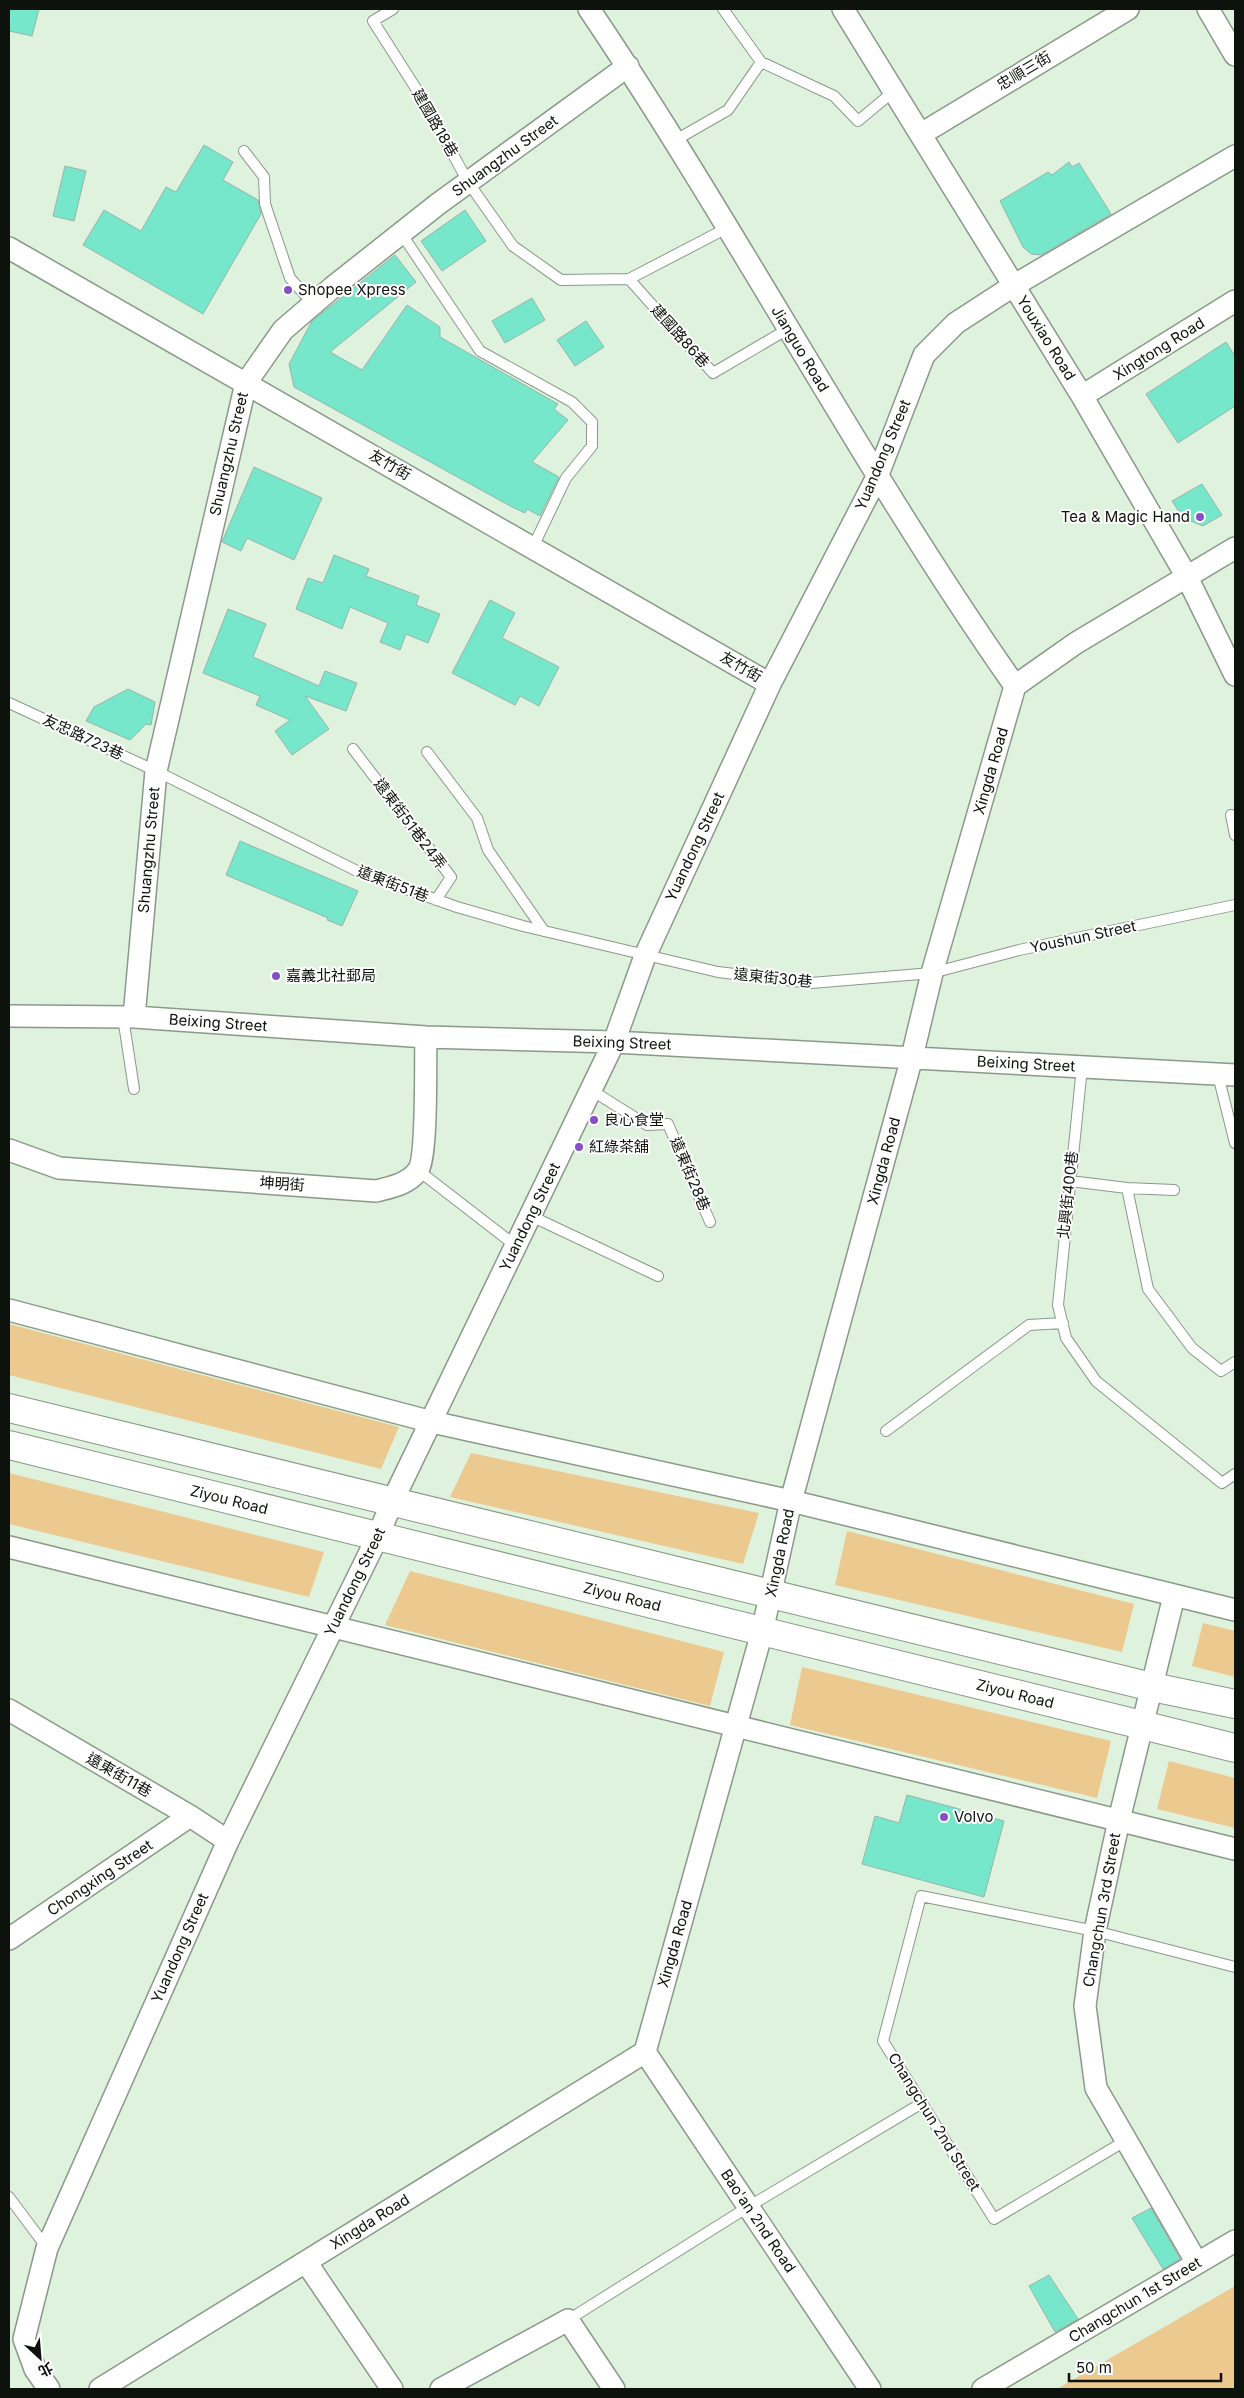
<svg xmlns="http://www.w3.org/2000/svg" width="1244" height="2398" viewBox="0 0 1244 2398" font-family="Inter,'Noto Sans TC',sans-serif">
	<rect width="100%" height="100%" fill="#dff2dd"/>
	<!-- green -->
	<path fill="#ecc98f" d="M9 1324 399 1427 381 1469 9 1375Z
		M471 1453 759 1513 743 1564 450 1497Z
		M9 1473 324 1552 309 1597 9 1524Z
		M847 1531 1134 1604 1122 1652 835 1585Z
		M410 1571 724 1652 710 1706 385 1625Z
		M1203 1623 1235 1631V1677L1192 1666Z
		M802 1667 1111 1741 1097 1798 790 1725Z
		M1169 1761 1235 1778V1828L1157 1809Z
		M1235 2286V2389H1057Z"/>
	<!-- building -->
	<path fill="#76e7ca" stroke="#98b4ab" d="M9 9H39L32 36 9 31Z
		M204 145 233 162 223 180 258 200 261 214 203 314 83 245 104 210 141 231 166 187 176 192Z
		M1069 162 1072 167 1079 163 1111 214 1041 255 1031 254 1023 247 1000 201 1048 172 1052 175Z
		M65 166 86 171 74 221 53 216Z
		M465 210 486 241 442 271 421 241Z
		M395 255 416 282 330 352 362 370 407 305 440 327V337L558 404 554 409 568 420 532 462 559 477 540 516 527 509 525 513 512 507 294 387 289 364 312 321Z
		M532 298 545 320 505 343 492 321Z
		M586 321 604 347 575 366 557 340Z
		M1226 342 1235 356V406L1178 443 1146 394Z
		M254 467 322 498 294 560 247 538 241 551 222 542Z
		M1202 484 1222 515 1203 526 1183 518 1172 501Z
		M334 555 369 569 366 576 419 596 416 605 440 614 428 643 406 634 400 650 380 642 388 623 350 607 342 629 296 609 308 578 323 583Z
		M490 600 515 613 502 638 559 667 539 706 520 696 515 705 452 673Z
		M228 609 266 624 253 657 319 686 325 671 357 683 346 711 305 696 329 729 292 755 275 731 290 720 256 705 260 696 203 673Z
		M128 689 155 702 151 725 146 724 130 740 86 721 94 707Z
		M240 841 358 891 342 926 327 920 328 918 226 875Z
		M907 1795 1004 1821 984 1897 862 1864 875 1816 899 1823Z
		M1151 2208 1180 2259 1163 2269 1132 2218Z
		M1049 2275 1078 2319 1055 2332 1029 2286Z"/>
	<g fill="none" stroke-linecap="round" stroke-linejoin="round">
		<defs>
			<path id="lane" d="M393 9 373 21 424 101 468 182 513 246 561 280 629 279 727 228
				M723 9 761 62 834 96 858 121 894 91
				M674 141 728 110 761 62
				M244 151 264 177 265 204 290 278 313 304
				M401 233 480 351 572 402 592 422V446L566 478 533 547
				M629 279 713 373 788 329
				M9 703 156 771 361 873 457 907 523 926 718 972 811 983 932 973 1019 950 1235 905
				M353 749 451 877 436 900
				M427 752 477 818 488 850 544 931
				M1231 815 1235 835
				M123 1017 134 1089
				M1082 1067 1058 1305 1066 1338 1096 1381 1222 1483 1235 1474
				M1218 1075 1235 1143
				M591 1090 647 1125 668 1124 710 1222
				M419 1171 516 1246
				M1070 1181 1127 1188 1148 1289 1192 1348 1221 1371 1235 1362
				M1127 1188 1174 1190
				M531 1216 658 1276
				M886 1431 1029 1325 1063 1323
				M1125 2141 994 2219 883 2041 921 1896 1095 1931 1235 1967
				M9 2197 47 2248
				M568 2320 748 2207 922 2103"/>
			<path id="street" d="M589 9C738 230 862 468 1015 686
				M843 9 1082 396 1187 577 1235 675
				M1208 9 1235 55
				M921 134 1128 9
				M9 248 770 684
				M1082 396 1235 301
				M9 1016 134 1017 426 1037 614 1042 1235 1075
				M134 1017 156 771 246 383 283 330 333 287 438 204 628 66
				M9 1150 59 1168 376 1191C391 1187 406 1185 417 1172 428 1160 425 1059 426 1037
				M9 1310 432 1422 791 1501 1235 1610
				M9 1547 1235 1849
				M1174 1596 1119 1820 1095 1931 1085 2006 1096 2088 1197 2263
				M9 1710 190 1816 228 1841
				M9 1939 190 1816
				M645 2052 870 2389
				M306 2262 392 2389
				M49 2389 35 2369 24 2339 47 2248 228 1841 378 1536 392 1502 614 1042 645 956 770 684 877 477 924 355 956 323 1013 286 1235 156
				M100 2389 645 2052 762 1632 791 1501 912 1057 932 973 1015 686 1076 643 1235 548
				M441 2389 568 2320 614 2389
				M983 2389 1235 2241"/>
			<path id="secondary" d="M9 1408 1152 1687 1235 1704
				M9 1445 1235 1748"/>
		</defs>
		<!-- lane casing -->
		<use href="#lane" stroke="#899a88" stroke-width="12"/>
		<!-- street casing -->
		<use href="#street" stroke="#899a88" stroke-width="24"/>
		<!-- secondary casing -->
		<use href="#secondary" stroke="#899a88" stroke-width="30"/>
		<!-- lane -->
		<use href="#lane" stroke="#fff" stroke-width="10"/>
		<!-- street -->
		<use href="#street" stroke="#fff" stroke-width="21"/>
		<!-- secondary -->
		<use href="#secondary" stroke="#fff" stroke-width="28"/>
	</g>
	<!-- markers -->
	<g fill="#874fc7" stroke="#fff" stroke-width="2">
		<circle cx="288" cy="290" r="5"/>
		<circle cx="1200" cy="517" r="5"/>
		<circle cx="276" cy="976" r="5"/>
		<circle cx="594" cy="1120" r="5"/>
		<circle cx="579" cy="1147" r="5"/>
		<circle cx="944" cy="1817" r="5"/>
	</g>
	<g text-anchor="middle" stroke-width="4" stroke-linejoin="round" paint-order="stroke">
		<!-- street labels -->
		<g font-size="15" fill="#0d130c" stroke="#fff">
			<text transform="translate(1024 71) rotate(-31)" y="5">忠順三街</text>
			<text transform="translate(435 123) rotate(60)" y="5">建國路18巷</text>
			<text transform="translate(505 156) rotate(-36)" y="5">Shuangzhu Street</text>
			<text transform="translate(680 336) rotate(48)" y="5">建國路86巷</text>
			<text transform="translate(1046 338) rotate(58)" y="5">Youxiao Road</text>
			<text transform="translate(800 349) rotate(59)" y="5">Jianguo Road</text>
			<text transform="translate(1159 349) rotate(-32)" y="5">Xingtong Road</text>
			<text transform="translate(229 454) rotate(-77)" y="5">Shuangzhu Street</text>
			<text transform="translate(883 455) rotate(-67)" y="5">Yuandong Street</text>
			<text transform="translate(390 465) rotate(30)" y="5">友竹街</text>
			<text transform="translate(741 667) rotate(30)" y="5">友竹街</text>
			<text transform="translate(83 737) rotate(25)" y="5">友忠路723巷</text>
			<text transform="translate(991 771) rotate(-74)" y="5">Xingda Road</text>
			<text transform="translate(410 824) rotate(53)" y="5">遠東街51巷24弄</text>
			<text transform="translate(695 847) rotate(-65)" y="5">Yuandong Street</text>
			<text transform="translate(149 850) rotate(-85)" y="5">Shuangzhu Street</text>
			<text transform="translate(393 884) rotate(21)" y="5">遠東街51巷</text>
			<text transform="translate(1083 937) rotate(-12)" y="5">Youshun Street</text>
			<text transform="translate(773 978) rotate(6)" y="5">遠東街30巷</text>
			<text transform="translate(218 1023) rotate(4)" y="5">Beixing Street</text>
			<text transform="translate(622 1043) rotate(2)" y="5">Beixing Street</text>
			<text transform="translate(1026 1064) rotate(3)" y="5">Beixing Street</text>
			<text transform="translate(884 1161) rotate(-75)" y="5">Xingda Road</text>
			<text transform="translate(690 1174) rotate(67)" y="5">遠東街28巷</text>
			<text transform="translate(282 1184) rotate(4)" y="5">坤明街</text>
			<text transform="translate(1068 1195) rotate(-84)" y="5">北興街400巷</text>
			<text transform="translate(530 1217) rotate(-64)" y="5">Yuandong Street</text>
			<text transform="translate(229 1500) rotate(14)" y="5">Ziyou Road</text>
			<text transform="translate(780 1553) rotate(-78)" y="5">Xingda Road</text>
			<text transform="translate(355 1582) rotate(-64)" y="5">Yuandong Street</text>
			<text transform="translate(622 1597) rotate(14)" y="5">Ziyou Road</text>
			<text transform="translate(1015 1694) rotate(14)" y="5">Ziyou Road</text>
			<text transform="translate(119 1775) rotate(30)" y="5">遠東街11巷</text>
			<text transform="translate(100 1878) rotate(-34)" y="5">Chongxing Street</text>
			<text transform="translate(1102 1910) rotate(-80)" y="5">Changchun 3rd Street</text>
			<text transform="translate(675 1944) rotate(-74)" y="5">Xingda Road</text>
			<text transform="translate(180 1948) rotate(-66)" y="5">Yuandong Street</text>
			<text transform="translate(934 2122) rotate(58)" y="5">Changchun 2nd Street</text>
			<text transform="translate(758 2221) rotate(56)" y="5">Bao'an 2nd Road</text>
			<text transform="translate(370 2222) rotate(-32)" y="5">Xingda Road</text>
			<text transform="translate(1135 2300) rotate(-31)" y="5">Changchun 1st Street</text>
		</g>
		<!-- poi labels -->
		<g font-size="15" fill="#0d130c" stroke="#fff" text-anchor="start">
			<text x="298" y="295">Shopee Xpress</text>
			<text x="1190" y="522" text-anchor="end">Tea &amp; Magic Hand</text>
			<text x="286" y="981">嘉義北社郵局</text>
			<text x="604" y="1125">良心食堂</text>
			<text x="589" y="1152">紅綠茶舖</text>
			<text x="954" y="1822">Volvo</text>
		</g>
	</g>
	<!-- border -->
	<rect width="1244" height="2398" fill="none" stroke="#0d130c" stroke-width="20"/>
	<!-- north arrow -->
	<g transform="translate(40 2358) rotate(154)" stroke="#ffffff" stroke-width="4" paint-order="stroke">
	<path d="M0-4L9 19L0 12L-9 19Z" fill="#0d130c"/>
	<text y="-8" font-size="14" font-weight="bold" text-anchor="middle" fill="#0d130c">北</text>
	</g>
	<!-- scale -->
	<path d="M1069 2373v8h152v-8" fill="none" stroke="#0d130c" stroke-width="2.5"/>
	<text x="1076" y="2373" font-size="15" fill="#0d130c" stroke="#ffffff" stroke-width="4" paint-order="stroke">50 m</text>
</svg>
